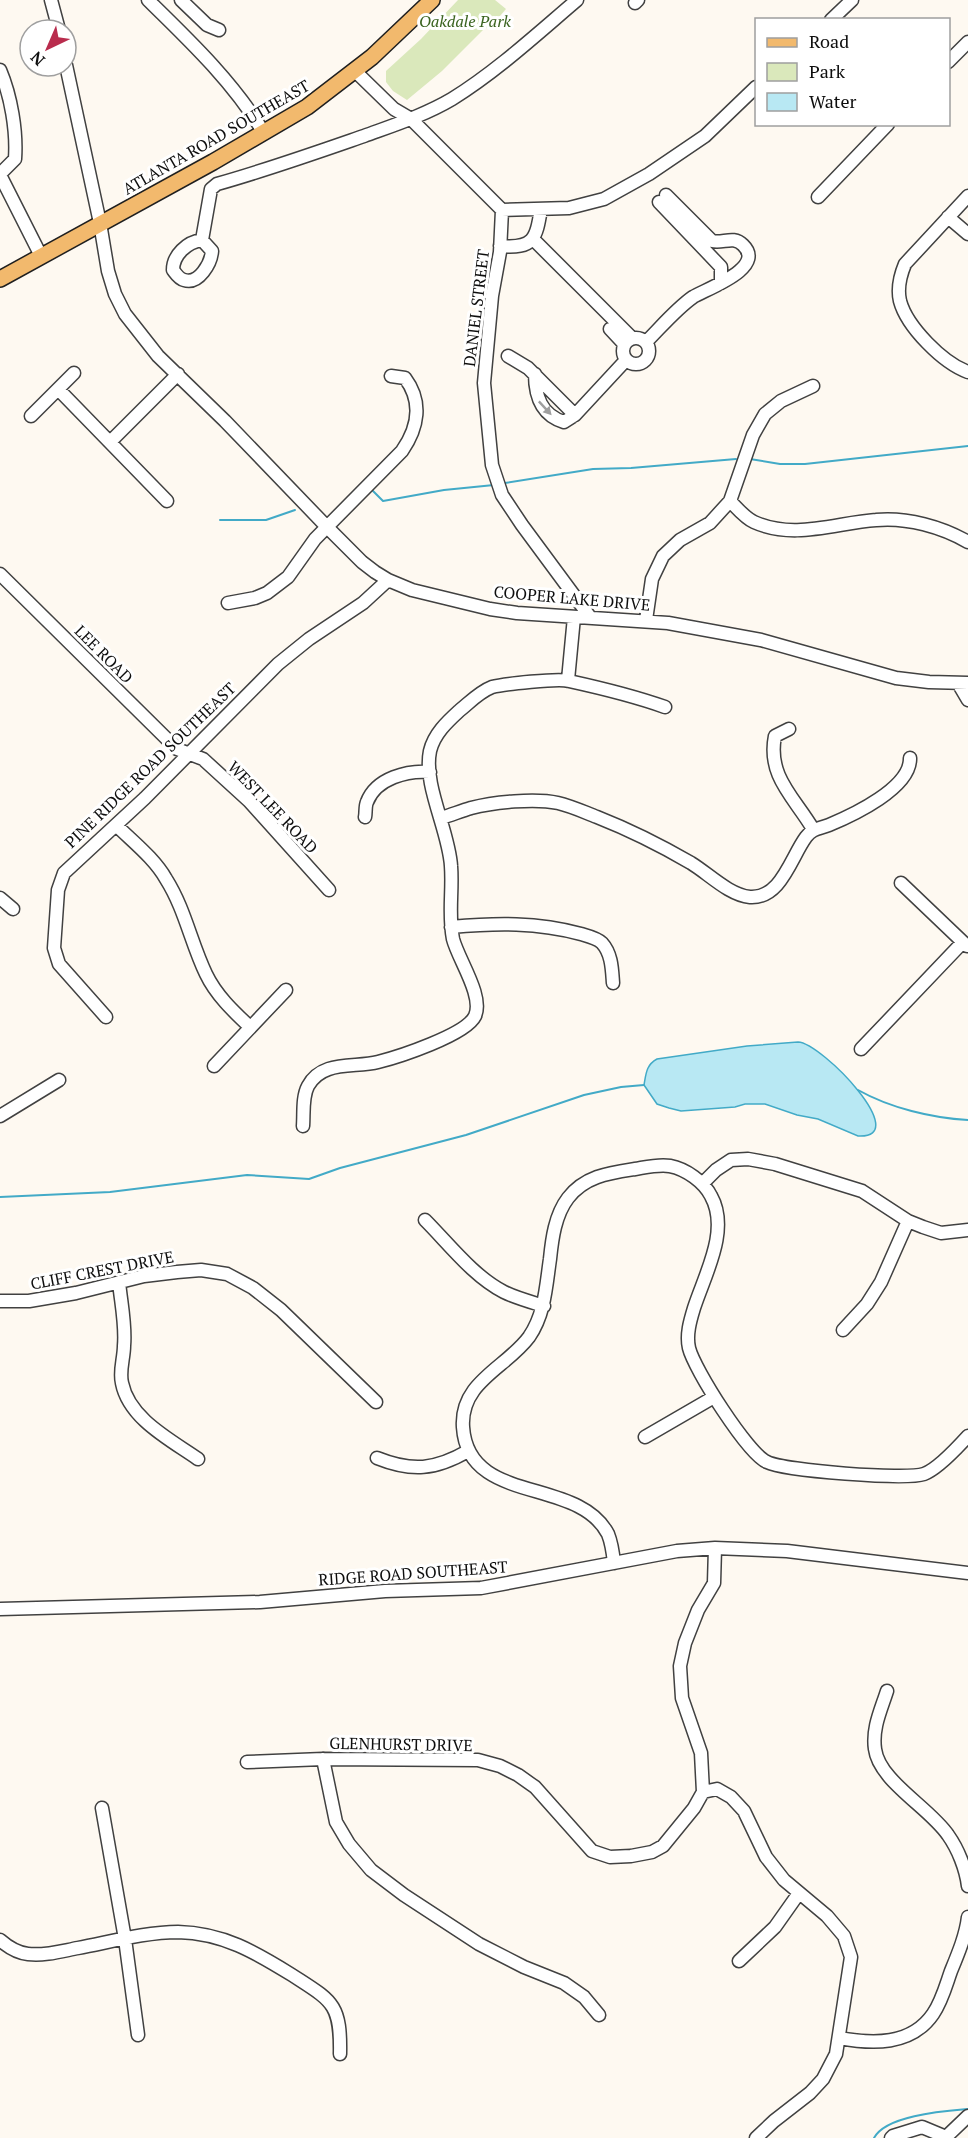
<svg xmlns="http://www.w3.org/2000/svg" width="968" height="2138" viewBox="0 0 968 2138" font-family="'PT Serif',serif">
	<rect width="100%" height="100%" fill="#fef9f1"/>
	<!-- green -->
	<path fill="#dae8bb" d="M458 0H495L506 9 492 25 483 30 442 71 407 100 393 91 386 82V71L421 39Z"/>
	<!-- water -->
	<path fill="#b8e8f3" stroke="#42aac7" stroke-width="1.5" d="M798 1042C822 1043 914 1139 858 1136L818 1119 797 1115 765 1104H745L735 1107 681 1111 669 1108 657 1104 644 1085C646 1074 646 1065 657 1059L747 1046Z"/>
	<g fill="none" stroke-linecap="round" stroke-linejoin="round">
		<!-- stream -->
		<path stroke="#42aac7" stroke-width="2" d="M750 459 780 464H805L968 446
			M505 483 593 469 631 468 736 459
			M371 489 383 501 444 490 494 485
			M220 520H266L295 510
			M858 1090C890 1108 932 1118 968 1120
			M0 1197 110 1192 247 1175 309 1179 340 1168 466 1135 584 1095 621 1087 644 1085
			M874 2138C886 2115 945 2111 968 2109"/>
		<defs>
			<path id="minor" d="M51 0 59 30
				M148 0C191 42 233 82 264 133
				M181 0 207 25 219 30
				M635 3 638 0
				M831 20 852 0
				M948 62 968 42
				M66 65 100 223 108 271 115 294 125 314 158 356 225 421 327 527 362 562 375 572 388 580 412 590 490 609 517 613 668 623 761 640 896 678 929 682 968 683
				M0 70C11 96 17 131 15 159L0 174
				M355 71 394 109 411 119 502 210 500 252 492 296 484 383 492 465 502 495 522 525 590 617
				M0 175 41 256
				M968 196 905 264C900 276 897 288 900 301 907 327 943 363 968 372
				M818 197 888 124
				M659 202 721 267V283
				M502 210 569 208 604 199 649 174 705 136 756 87
				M948 217 968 234
				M533 239 632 338
				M202 240 212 251C211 263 199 285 184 280 179 279 176 274 173 270 173 255 187 242 202 240L211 189 217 184C267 170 315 153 364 136 394 125 425 115 452 99 497 71 537 34 577 0
				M500 246C534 249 536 239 541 209
				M610 329 624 344
				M623 351a13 13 0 1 1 26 0a13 13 0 1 1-26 0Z
				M646 342C661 327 676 309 693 297 706 289 767 268 743 245 733 235 723 244 712 241L666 195
				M508 356 528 368 575 415
				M535 374C535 396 541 415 564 422L575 415 626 360
				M58 389 167 501
				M31 416 74 373
				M110 442 178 374
				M730 501C737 508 745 518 754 522 794 540 835 523 876 520 907 517 942 527 968 542
				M0 574 177 749 203 759 249 801 329 890
				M228 603 255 598 267 593 288 577 315 539 402 451C418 428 423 402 405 378L391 376
				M646 620 652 579 663 556 680 540 710 523 730 501 753 435 765 414 781 401 813 386
				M568 680 574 617
				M958 683 968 700
				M789 729 775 736C767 776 794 797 813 829
				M365 817C366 813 365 806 367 802 376 778 408 770 430 772
				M441 818C451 815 461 811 471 808 494 802 535 798 558 803 571 806 584 812 597 817 630 830 660 845 691 863 709 874 729 895 750 897 781 899 791 857 806 837 813 828 819 829 829 825 853 815 911 788 910 758
				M116 825C133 842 154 858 166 879 185 909 191 943 206 974 216 995 233 1011 250 1027
				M901 883 967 946
				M0 898 13 909
				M451 927C496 923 537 922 581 934 588 936 597 938 602 943 612 954 612 970 613 983
				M106 1017 59 964 54 948 58 890 64 873 145 798 278 664 309 639 363 603 388 580
				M861 1049 963 942
				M214 1066 286 990
				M0 1116 59 1080
				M303 1126C304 1114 302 1097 308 1086 322 1060 354 1068 378 1062 398 1057 466 1035 475 1016 484 996 458 959 453 939 448 914 453 891 451 866 449 831 423 785 430 751 434 734 447 722 459 711 469 703 479 692 492 687 503 684 559 678 569 681 601 688 634 696 665 707
				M702 1184 716 1170 731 1160 748 1159 775 1164 862 1191 908 1221 923 1227 941 1233 968 1230
				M425 1220C449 1244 473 1276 504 1292 516 1298 531 1302 544 1306
				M119 1282C121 1303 126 1325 124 1346 124 1358 119 1371 122 1383 129 1419 171 1440 198 1459
				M0 1301H29L76 1293 144 1276 177 1272 201 1270 227 1274 253 1288 281 1310 376 1402
				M843 1330 867 1304 881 1282 908 1221
				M645 1437 714 1397
				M377 1458C412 1472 435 1470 468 1451
				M614 1563C613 1553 612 1544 608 1534 578 1476 468 1506 463 1427 460 1382 506 1368 529 1337 545 1314 546 1286 550 1259 552 1239 555 1215 568 1198 585 1176 609 1173 635 1169 647 1167 659 1164 670 1166 686 1169 704 1182 711 1196 730 1230 705 1274 694 1308 690 1321 686 1335 689 1348 694 1369 748 1454 767 1462 785 1471 906 1480 924 1474 938 1469 958 1447 968 1436
				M0 1609 260 1602 385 1591 481 1588 677 1551 715 1548 787 1551 968 1573
				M887 1691C881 1710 872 1728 875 1749 879 1781 930 1808 948 1835 958 1849 966 1869 968 1886
				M323 1759 336 1822 349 1844 371 1870 404 1895 479 1944 524 1967 564 1983 584 1997 599 2015
				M247 1762 323 1759 478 1760 500 1766 518 1775 535 1787 592 1851 610 1857 631 1856 652 1852 663 1846 694 1808 703 1792 701 1753 682 1698 680 1666 685 1643 698 1610 714 1583 715 1548
				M703 1792 717 1789 731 1797 744 1811 766 1857 784 1880 827 1916 844 1936 851 1957 836 2054 823 2079 810 2093 774 2121 756 2138
				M102 1808 125 1939 138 2035
				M0 1940C8 1947 18 1953 28 1954 45 1956 62 1951 78 1948 110 1942 146 1932 178 1932 223 1933 255 1952 292 1975 332 2001 341 2003 340 2054
				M739 1961 775 1927 799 1893
				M839 2038C872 2044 911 2046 933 2014 942 2001 946 1985 951 1971 958 1954 966 1935 968 1917
				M891 2138 893 2136 922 2127 946 2137
				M945 2138 968 2116"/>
			<path id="major" d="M0 279 213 162 307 107 372 57 432 0"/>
		</defs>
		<!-- minor casing -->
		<use href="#minor" stroke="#414141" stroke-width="15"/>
		<!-- major casing -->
		<use href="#major" stroke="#1f1f1f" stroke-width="18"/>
		<!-- minor -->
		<use href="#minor" stroke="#fff" stroke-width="12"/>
		<!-- major -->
		<use href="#major" stroke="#f2b96d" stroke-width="15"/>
	</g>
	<!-- one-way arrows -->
	<defs><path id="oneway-solid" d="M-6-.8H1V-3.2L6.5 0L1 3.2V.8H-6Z" transform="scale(1.5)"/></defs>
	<use fill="#9f9f9f" href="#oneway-solid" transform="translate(545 408) rotate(47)"/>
	<g text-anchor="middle" stroke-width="6" stroke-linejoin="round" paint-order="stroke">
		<!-- park labels -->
		<g font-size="16" font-style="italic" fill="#3b6421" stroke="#fff">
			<text x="465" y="27">Oakdale Park</text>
		</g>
		<!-- street labels -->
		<g font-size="16" fill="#0e0e0e" stroke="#fff">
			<text transform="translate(216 137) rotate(-30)" y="6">ATLANTA ROAD SOUTHEAST</text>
			<text transform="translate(476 308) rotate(-83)" y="6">DANIEL STREET</text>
			<text transform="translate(572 598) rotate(5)" y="6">COOPER LAKE DRIVE</text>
			<text transform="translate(104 654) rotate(45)" y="6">LEE ROAD</text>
			<text transform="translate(150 765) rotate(-44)" y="6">PINE RIDGE ROAD SOUTHEAST</text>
			<text transform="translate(273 807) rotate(46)" y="6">WEST LEE ROAD</text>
			<text transform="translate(102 1270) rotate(-11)" y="6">CLIFF CREST DRIVE</text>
			<text transform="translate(413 1573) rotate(-4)" y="6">RIDGE ROAD SOUTHEAST</text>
			<text transform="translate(401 1744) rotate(1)" y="6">GLENHURST DRIVE</text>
		</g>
	</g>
	<!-- legend -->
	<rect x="755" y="18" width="195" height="108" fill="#ffffff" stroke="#9f9f9f" stroke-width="1.5"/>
	<rect x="767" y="38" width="30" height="9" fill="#f2b96d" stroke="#9f9f9f" stroke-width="1.5"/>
	<text x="809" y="48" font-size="18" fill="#0e0e0e">Road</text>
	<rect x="767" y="63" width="30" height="18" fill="#dae8bb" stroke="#9f9f9f" stroke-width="1.5"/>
	<text x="809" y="78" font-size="18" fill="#0e0e0e">Park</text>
	<rect x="767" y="93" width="30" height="18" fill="#b8e8f3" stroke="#9f9f9f" stroke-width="1.5"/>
	<text x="809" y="108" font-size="18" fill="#0e0e0e">Water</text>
	<!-- north arrow -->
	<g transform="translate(48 48) rotate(224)"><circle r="28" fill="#ffffff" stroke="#9f9f9f" stroke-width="1.5"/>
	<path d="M0-4.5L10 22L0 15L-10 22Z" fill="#b92c4d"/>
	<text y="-9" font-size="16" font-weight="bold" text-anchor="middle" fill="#0e0e0e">N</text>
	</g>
</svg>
